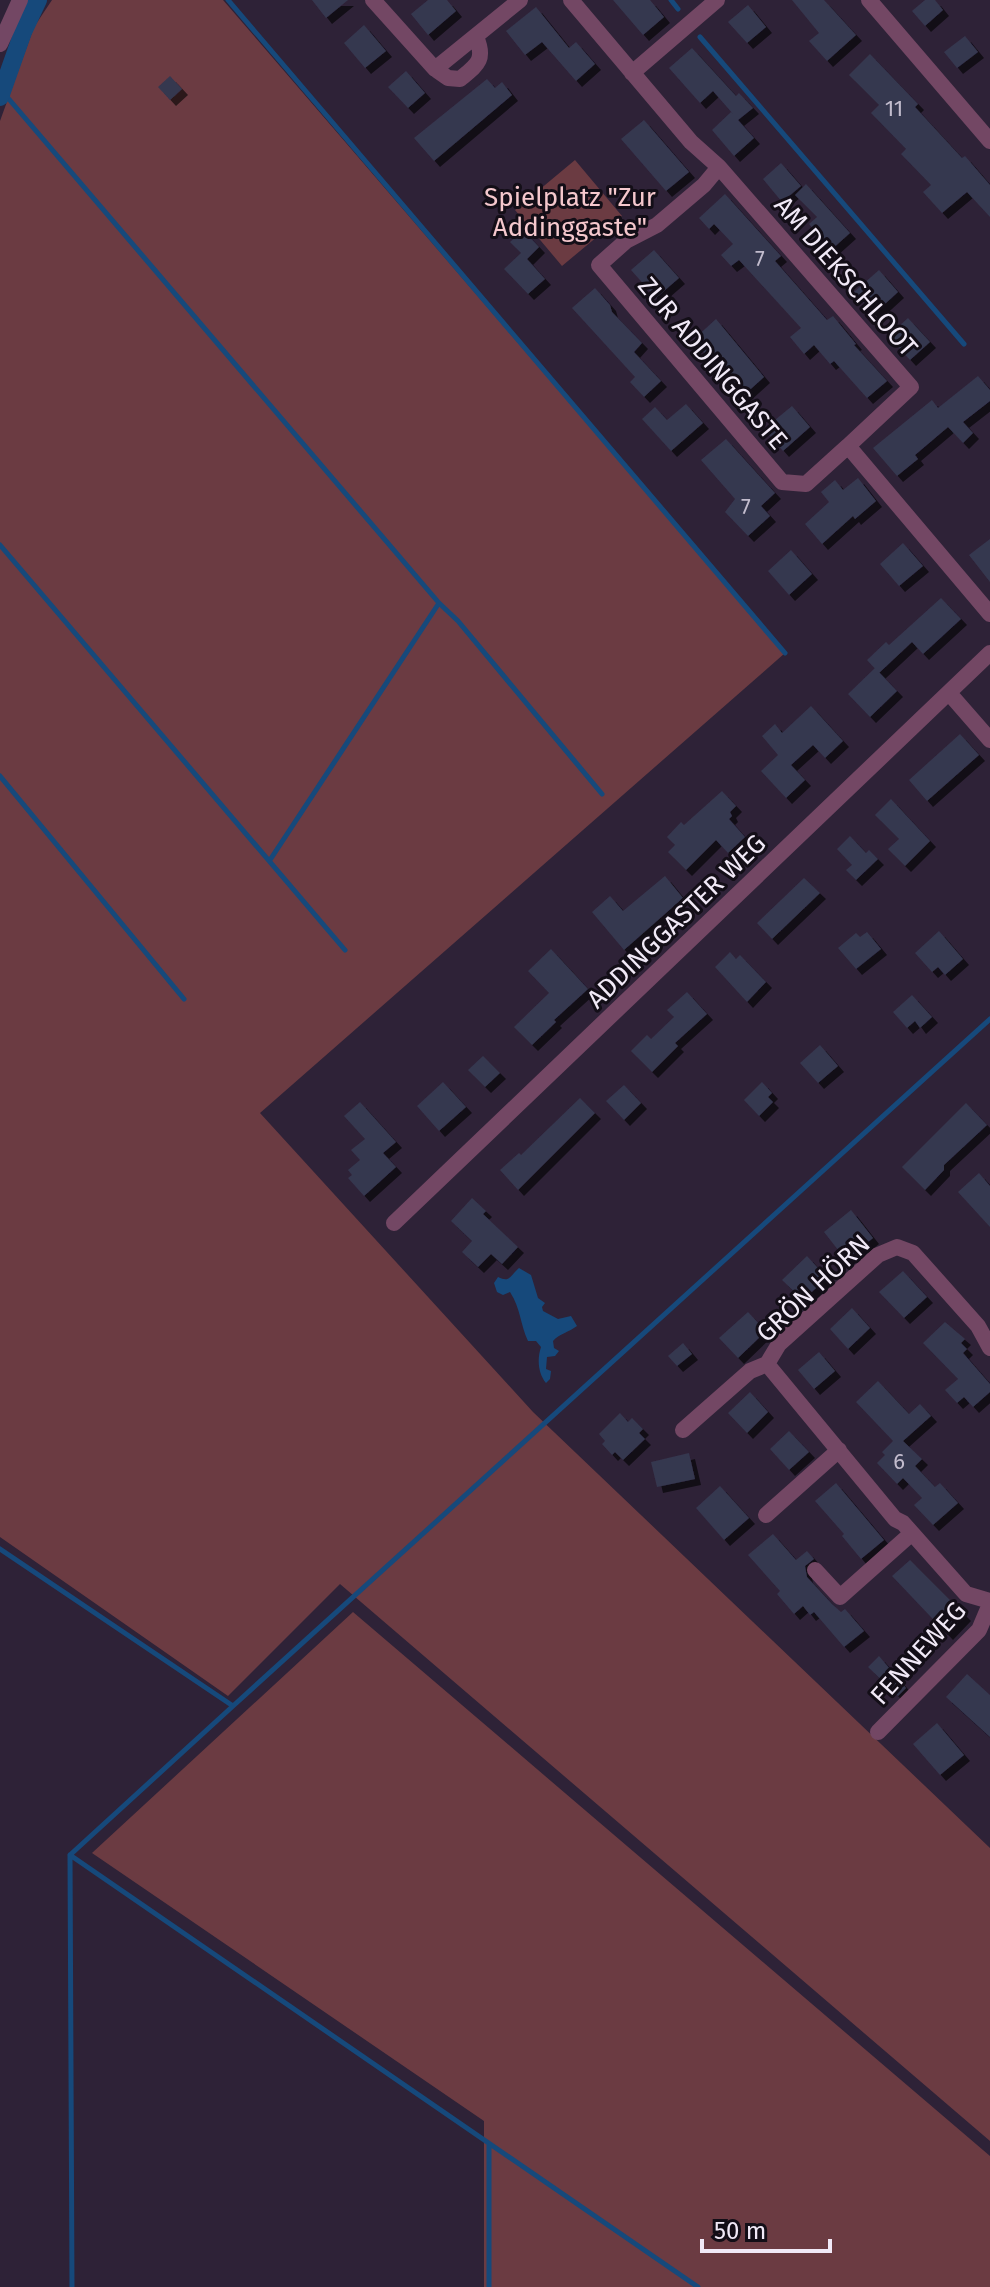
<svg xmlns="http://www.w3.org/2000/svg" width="990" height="2287" viewBox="0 0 990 2287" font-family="'Fira Sans',sans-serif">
	<defs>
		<filter id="shadow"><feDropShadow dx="6" dy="6" stdDeviation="0" flood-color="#0009"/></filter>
	</defs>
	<rect width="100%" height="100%" fill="#2e2237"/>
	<!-- green -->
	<path fill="#6b3b42" d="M52 0H223L785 653 260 1113 533 1412 990 1848V2141L340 1584 228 1696 0 1537V121L34 27Z
		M575 160 622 216 562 266 515 210Z
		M353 1612 990 2156V2287H484V2121L92 1853Z"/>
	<!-- water -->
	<path fill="#16497b" d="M519 1268 531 1275 538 1298 545 1303 542 1307 543 1311 558 1319 571 1316 577 1326C569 1332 559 1334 553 1341L554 1348 559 1351 555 1356 547 1357 546 1369 551 1371 550 1379 546 1383C538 1373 537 1359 541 1347L536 1341H528C520 1324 521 1309 510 1292L503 1295 497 1292 494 1283 498 1277C510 1283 510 1276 519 1268Z"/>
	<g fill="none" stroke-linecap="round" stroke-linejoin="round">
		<!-- stream -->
		<path stroke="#16497b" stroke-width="5" d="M228 0 785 653
			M671 0 678 9
			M700 37 964 344
			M2 91 439 603 270 860
			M0 545 345 950
			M439 603 458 621 602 794
			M0 776 184 999
			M0 1549 233 1706 990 1019
			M70 1855 698 2287
			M72 2287 70 1855 233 1706
			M489 2287V2144"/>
		<!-- canal -->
		<path stroke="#16497b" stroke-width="18" d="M0 97 23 32 38 0"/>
	</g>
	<!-- building -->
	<path fill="#36374f" filter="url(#shadow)" d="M312 0H348L326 18Z
		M428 0H447L456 11 428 35 411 14Z
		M613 0H650L664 17 643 35Z
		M792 0H824L856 35 827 61 809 41 819 33Z
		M925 0H935L943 10 925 26 912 11Z
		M748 5 766 27 747 43 728 22Z
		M536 7 569 48 576 42 595 64 576 81 542 42 525 55 506 31Z
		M364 25 386 51 365 68 344 43Z
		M965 36 978 52 957 68 944 52Z
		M692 48 736 96 739 93 753 108 738 120 754 138 734 156 712 130 731 112 733 114 713 91 700 103 669 68Z
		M870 54 918 104 915 107 962 158 965 156 990 185V217L967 192 942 213 923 192 931 185 901 154 906 149 871 113 879 105 849 75Z
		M406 71 425 93 408 108 388 87Z
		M170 76 182 89 170 100 158 87Z
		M487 79 495 88 502 82 512 95 434 161 414 138Z
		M644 120 689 172 666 191 621 139Z
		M781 163 801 186 782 202 763 179Z
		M806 184 850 233 831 250 809 224 817 217 795 195Z
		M725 194 781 256 775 261 827 320 833 316 856 344 854 345 887 381 867 398 834 361 830 364 814 345 804 354 790 337 801 328 739 260 731 266 721 255 733 244 714 224 709 229 699 218Z
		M523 230 539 247 527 259 545 279 528 294 504 269 521 253 510 242Z
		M654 250 679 278 656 298 631 270Z
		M879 270 898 292 874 314 854 292Z
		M595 288 610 305 612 312 642 343 634 352 661 381 644 397 630 382 635 377 572 308Z
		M908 318 930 342 910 360 888 336Z
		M716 319 764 377 742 397 693 340Z
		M978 376 990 390V401L963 422 973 433 963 443 948 427 915 455 918 459 897 476 873 448 932 400 938 408Z
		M686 404 703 423 671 451 642 419 655 407 667 420Z
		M792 406 810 427 783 451 764 429Z
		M726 439 775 493 761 506 770 516 748 536 725 512 735 499 701 460Z
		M858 478 876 501 855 519 853 516 822 544 805 524 829 502 821 492 835 480 843 490Z
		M990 539V582L969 555Z
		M903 543 923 566 899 586 880 564Z
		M791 550 812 574 789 595 768 571Z
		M941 598 961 619 923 654 912 642 879 673 867 660 886 642 889 645Z
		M875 668 897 691 870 717 848 694Z
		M811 706 843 741 825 758 813 745 791 765 805 780 786 798 761 771 778 755 762 736 775 724 782 733Z
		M960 734 979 755 927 801 909 780Z
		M722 791 736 806 730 812 732 816 729 819 745 837 728 853 716 840 686 870 668 852 675 845 667 837 681 822 684 825Z
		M891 799 930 841 905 866 888 849 899 839 875 815Z
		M850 836 866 853 869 850 878 859 856 880 846 870 852 865 837 849Z
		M665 876 683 898 624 950 592 912 610 896 623 911Z
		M804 878 820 893 772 939 757 923Z
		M939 931 963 959 945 975 938 967 932 972 915 953Z
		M867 932 881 949 856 969 838 948 856 933 860 937Z
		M551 949 588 989 554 1020 556 1022 532 1045 514 1027 549 993 528 971Z
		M730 952 736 959 740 955 766 982 747 1002 715 967Z
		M687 992 707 1014 675 1043 678 1046 652 1072 631 1051 647 1035 651 1039 674 1017 667 1010Z
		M912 995 932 1017 920 1028 915 1021 907 1028 893 1012Z
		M820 1045 838 1066 818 1083 800 1063Z
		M483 1056 500 1073 485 1087 468 1070Z
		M443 1082 466 1107 439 1131 417 1106Z
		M762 1082 772 1093 768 1097 773 1102 759 1116 744 1100Z
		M624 1085 641 1103 624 1120 606 1101Z
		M580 1098 595 1113 518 1190 500 1170 519 1153 521 1155Z
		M360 1102 396 1142 383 1153 396 1167 364 1196 348 1178 352 1175 348 1170 360 1160 351 1150 365 1139 344 1116Z
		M966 1103 987 1125 944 1165V1170L925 1190 902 1167Z
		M979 1173 990 1186V1227L958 1192Z
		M472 1198 486 1211 483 1214 518 1247 502 1264 491 1254 478 1267 462 1252 472 1241 451 1221Z
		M851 1210 873 1238 846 1260 824 1232Z
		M807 1256 827 1278 803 1300 782 1280Z
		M903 1271 927 1297 904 1318 879 1292Z
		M852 1308 870 1328 848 1349 830 1329Z
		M748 1312 766 1331 738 1358 719 1338Z
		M945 1322 965 1339 961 1343 967 1349 963 1353 990 1384V1392L973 1407 964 1397 957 1403 945 1390 958 1379 923 1343Z
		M683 1343 692 1354 677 1366 668 1356Z
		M819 1352 835 1371 814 1389 798 1370Z
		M878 1381 909 1414 920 1404 931 1416 903 1441 922 1459 915 1466 935 1487 940 1483 958 1503 933 1525 914 1505 922 1498 903 1478 897 1484 877 1463 885 1455 882 1452 893 1441 856 1402Z
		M750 1392 768 1412 747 1433 728 1413Z
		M620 1413 628 1422 632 1418 643 1429 639 1433 645 1439 623 1460 615 1452 612 1455 602 1444 605 1441 599 1434Z
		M789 1431 809 1452 789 1470 770 1449Z
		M689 1453 695 1479 657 1487 651 1462Z
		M836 1483 884 1540 861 1559 842 1536 844 1534 815 1501Z
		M720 1486 749 1518 724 1540 696 1508Z
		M773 1534 796 1560 807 1551 814 1559 805 1566 807 1577 832 1604 841 1612 845 1609 864 1631 844 1647 814 1612 810 1615 803 1606 794 1614 777 1594 780 1591 748 1555Z
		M910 1560 965 1615 947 1634 892 1576Z
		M879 1656 906 1688 898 1696 868 1667Z
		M967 1674 990 1695V1737L946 1697Z
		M937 1723 964 1755 940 1775 913 1744Z"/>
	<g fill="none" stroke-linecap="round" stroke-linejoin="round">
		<!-- minor -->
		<path stroke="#734764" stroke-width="16" d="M373 0 435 69 448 78 460 79C477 65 486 60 476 37
			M571 0 691 142 719 167 704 185 657 225 626 241 599 265 782 482 806 484 848 446 990 614
			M869 0 990 141
			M0 44 20 0
			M435 69 520 0
			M632 73 717 0
			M719 167 911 387 848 446
			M949 693 990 740
			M394 1223 990 653
			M990 1348 978 1326 913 1253 897 1247 878 1255 779 1344 767 1364 895 1519 903 1523 966 1594 990 1601
			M683 1430 750 1371 767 1364
			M766 1515 839 1450
			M815 1570 840 1597 912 1533
			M878 1732 979 1630 990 1604"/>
	</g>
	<g text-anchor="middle" stroke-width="6" stroke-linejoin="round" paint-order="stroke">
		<!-- number labels -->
		<g font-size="22" fill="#c2bccd">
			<text x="894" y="116">11</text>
			<text x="760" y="266">7</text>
			<text x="746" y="514">7</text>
			<text x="899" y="1469">6</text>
		</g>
		<!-- park labels -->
		<g font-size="26" fill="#f5c8cd" stroke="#130e17">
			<text x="570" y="206">Spielplatz "Zur<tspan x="570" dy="30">Addinggaste"</tspan></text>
		</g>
		<!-- street labels -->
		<g font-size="26" fill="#f1e9f7" stroke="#130e17">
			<text transform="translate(846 276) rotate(49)" y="9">AM DIEKSCHLOOT</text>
			<text transform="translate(713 363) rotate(50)" y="9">ZUR ADDINGGASTE</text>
			<text transform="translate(676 921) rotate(-44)" y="9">ADDINGGASTER WEG</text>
			<text transform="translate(813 1288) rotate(-43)" y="9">GRÖN HÖRN</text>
			<text transform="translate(918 1653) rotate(-48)" y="9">FENNEWEG</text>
		</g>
	</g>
	<!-- scale -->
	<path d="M702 2239v12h128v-12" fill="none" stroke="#f1e9f7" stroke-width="4"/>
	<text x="714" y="2239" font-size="24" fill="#f1e9f7" stroke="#130e17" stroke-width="6" paint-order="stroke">50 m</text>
</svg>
